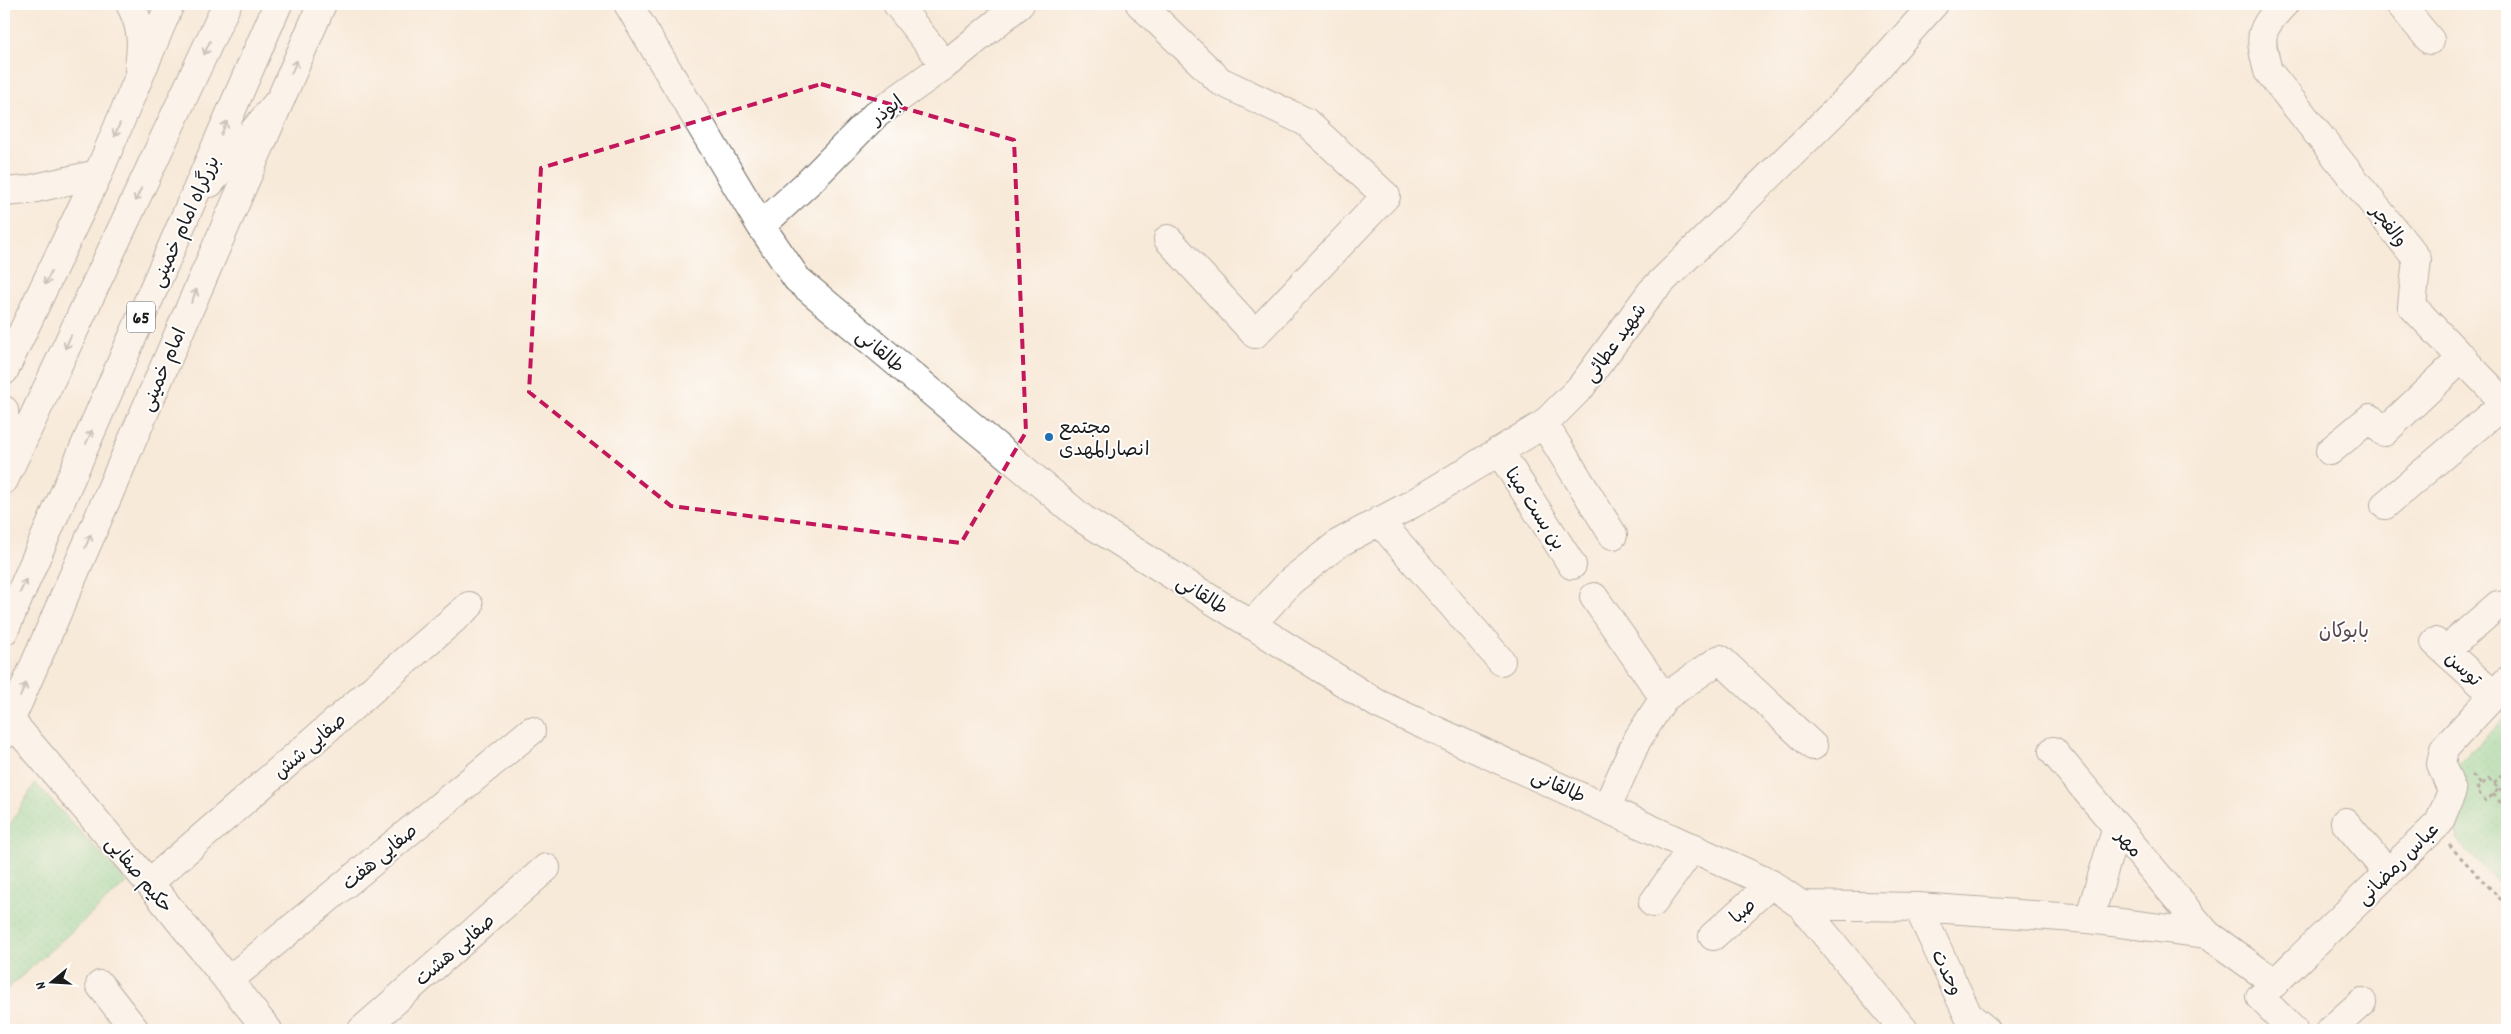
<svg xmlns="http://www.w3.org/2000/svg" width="2511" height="1034" viewBox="0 0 2511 1034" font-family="Dekko,'Playpen Sans Arabic',sans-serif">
	<defs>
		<pattern id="park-dots" width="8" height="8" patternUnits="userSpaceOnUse" patternTransform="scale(1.25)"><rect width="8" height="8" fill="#86d899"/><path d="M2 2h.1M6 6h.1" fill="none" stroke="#73b983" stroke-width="1.8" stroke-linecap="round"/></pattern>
	</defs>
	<rect width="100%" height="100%" fill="#fff"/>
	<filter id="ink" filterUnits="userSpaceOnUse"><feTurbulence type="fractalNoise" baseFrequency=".02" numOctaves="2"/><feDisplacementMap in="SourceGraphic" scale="10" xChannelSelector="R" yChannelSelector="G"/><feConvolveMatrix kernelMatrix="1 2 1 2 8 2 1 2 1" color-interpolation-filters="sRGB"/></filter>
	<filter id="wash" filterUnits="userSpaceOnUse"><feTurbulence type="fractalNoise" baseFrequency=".0096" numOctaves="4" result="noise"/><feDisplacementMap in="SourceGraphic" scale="20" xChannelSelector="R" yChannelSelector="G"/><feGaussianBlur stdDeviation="1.12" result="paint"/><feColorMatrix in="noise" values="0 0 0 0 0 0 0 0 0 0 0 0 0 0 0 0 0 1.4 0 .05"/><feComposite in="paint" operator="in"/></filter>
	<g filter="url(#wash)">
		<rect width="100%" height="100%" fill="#f8ead9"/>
		<!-- park -->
		<path fill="url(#park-dots)" stroke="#517a5a" d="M2507 716V892L2458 842 2450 772Z
			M35 783 127 882 4 992V835Z"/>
	</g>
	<g filter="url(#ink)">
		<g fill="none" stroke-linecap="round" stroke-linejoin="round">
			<defs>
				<path id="minor" d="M628 4 761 226 797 279 1083 519 1378 704 1771 884 1801 905 1904 1030
					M897 4 945 65
					M1140 4 1220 81 1306 122 1386 196 1255 334 1168 239
					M2284 4C2258 31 2259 36 2268 71L2417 259 2412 306 2507 405
					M2400 4 2430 40
					M4 192 27 190 98 174
					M761 226 811 180 875 115 945 65 1020 4
					M1544 424 1613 535
					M1499 451 1572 565
					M2330 451 2370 418 2384 432 2463 357
					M2385 505 2505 403
					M1379 521 1501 661
					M1594 597 1664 698
					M1251 625 1291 581 1339 543 1412 504 1544 424 1581 387 1651 292 1859 88 1934 4
					M2435 642 2494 695
					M2445 651 2498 605
					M10 720 149 883 268 1030
					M2053 751 2207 934
					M1607 807 1637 740 1664 698 1720 659 1813 746
					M2345 822 2388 873
					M149 883 469 606
					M1653 903 1693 847
					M1801 905 1918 907 2089 919 2207 934 2275 983
					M1918 907 1968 1015 1986 1030
					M2089 919 2117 827
					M1713 936 1771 884
					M228 981 531 731
					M100 985 135 1030
					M362 1030 546 868
					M2293 1030 2260 997 2439 823 2452 791 2441 764 2444 749 2507 681
					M2331 1030 2362 1002"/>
				<path id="major" d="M130 4C141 24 143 42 139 65
					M4 371 98 174 170 4
					M4 735 322 4"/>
				<path id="highway" d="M210 183 279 101
					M4 410 8 469
					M4 480 227 4
					M4 631 278 4"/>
			</defs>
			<!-- minor casing -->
			<use href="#minor" stroke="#69645e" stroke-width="30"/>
			<!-- major casing -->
			<use href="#major" stroke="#69645e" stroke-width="30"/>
			<!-- highway casing -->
			<use href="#highway" stroke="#69645e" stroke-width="30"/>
			<!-- path -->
			<path stroke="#69645e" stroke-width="3" stroke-dasharray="4 4" stroke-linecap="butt" d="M2472 775 2482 784
				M2489 778 2499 789 2486 801 2476 790Z
				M2494 783 2507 769
				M2499 789 2507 792
				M2493 794 2507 810
				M2449 845 2507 906"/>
			<!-- minor -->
			<use href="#minor" stroke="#fff" stroke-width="28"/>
			<!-- major -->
			<use href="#major" stroke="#fff" stroke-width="28"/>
			<!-- highway -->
			<use href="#highway" stroke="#fff" stroke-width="28"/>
		</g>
		<!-- one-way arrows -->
		<defs><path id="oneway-shaft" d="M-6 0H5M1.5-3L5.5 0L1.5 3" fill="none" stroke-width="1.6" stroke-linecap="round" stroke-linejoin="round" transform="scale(1.25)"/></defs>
		<g stroke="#999">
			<use href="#oneway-shaft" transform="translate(207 48) rotate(114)"/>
			<use href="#oneway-shaft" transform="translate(294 67) rotate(-66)"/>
			<use href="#oneway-shaft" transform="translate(224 128) rotate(-67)"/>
			<use href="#oneway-shaft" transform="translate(117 130) rotate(113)"/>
			<use href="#oneway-shaft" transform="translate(138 195) rotate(115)"/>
			<use href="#oneway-shaft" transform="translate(48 278) rotate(115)"/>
			<use href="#oneway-shaft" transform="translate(194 296) rotate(-67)"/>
			<use href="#oneway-shaft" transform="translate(68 342) rotate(115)"/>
			<use href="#oneway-shaft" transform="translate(89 437) rotate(-66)"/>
			<use href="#oneway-shaft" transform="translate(88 541) rotate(-67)"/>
			<use href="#oneway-shaft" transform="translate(23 586) rotate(-66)"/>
			<use href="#oneway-shaft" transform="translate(23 690) rotate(-67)"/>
		</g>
	</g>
	<!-- marked area -->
	<path d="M0 0H2511V1034H0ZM821 84 1014 140 1026 432 961 543 671 506 529 392 541 168Z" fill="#f8ead9" fill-opacity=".55" fill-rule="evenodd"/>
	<path fill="none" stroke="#c2185b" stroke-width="4" stroke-dasharray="10 6" stroke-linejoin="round" d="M821 84 1014 140 1026 432 961 543 671 506 529 392 541 168Z"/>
	<!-- markers -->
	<circle fill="#1f6fb2" stroke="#fff" stroke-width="2" cx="1049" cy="437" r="5"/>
	<g text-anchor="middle" stroke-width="4" stroke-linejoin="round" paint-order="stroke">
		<!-- shield labels -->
		<rect fill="#fff" stroke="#606060" stroke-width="1" x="127" y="301.5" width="28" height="31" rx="4"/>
		<g font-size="18" font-weight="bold" fill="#1c1c1c">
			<text x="141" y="323">65</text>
		</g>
		<!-- street labels -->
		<g font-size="19" fill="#1c1c1c" stroke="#fff">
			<text transform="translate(886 109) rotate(-38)" y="7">ابوذر</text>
			<text transform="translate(184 221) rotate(-66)" y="7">بزرگراه امام خمینی</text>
			<text transform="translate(2390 225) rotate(52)" y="7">والفجر</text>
			<text transform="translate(1614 342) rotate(-54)" y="7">شهید عطائی</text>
			<text transform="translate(881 350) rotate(40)" y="7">طالقانی</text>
			<text transform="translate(162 369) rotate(-67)" y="7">امام خمینی</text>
			<text transform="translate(1536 508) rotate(57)" y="7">بن بست مینا</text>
			<text transform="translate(1203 594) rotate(32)" y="7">طالقانی</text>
			<text transform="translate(2464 668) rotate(42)" y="7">توسن</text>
			<text transform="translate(309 745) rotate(-41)" y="7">صفایی شش</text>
			<text transform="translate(1559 785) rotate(24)" y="7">طالقانی</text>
			<text transform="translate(2130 843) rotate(50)" y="7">مهر</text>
			<text transform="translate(379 856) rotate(-40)" y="7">صفایی هفت</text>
			<text transform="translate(2397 863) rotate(-45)" y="7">عباس رمضانی</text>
			<text transform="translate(140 874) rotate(50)" y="7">حکیم صفایی</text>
			<text transform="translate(1742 910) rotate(-42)" y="7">صبا</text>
			<text transform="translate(454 949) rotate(-41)" y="7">صفایی هشت</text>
			<text transform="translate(1948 972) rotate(65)" y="7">وحدت</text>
		</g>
		<!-- poi labels -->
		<g font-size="19" fill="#1c1c1c" stroke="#fff" text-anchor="start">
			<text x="1059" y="433">مجتمع<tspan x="1059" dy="22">انصارالمهدی</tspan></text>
		</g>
		<!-- neighbourhood labels -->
		<g font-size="20" fill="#5a4850" stroke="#fff">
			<text x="2344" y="637">بابوکان</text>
		</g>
	</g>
	<!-- margin -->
	<rect width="2511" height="1034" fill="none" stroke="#fff" stroke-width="20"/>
	<!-- north arrow -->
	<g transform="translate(52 982) rotate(252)" stroke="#ffffff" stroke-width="4" paint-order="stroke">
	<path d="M0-4L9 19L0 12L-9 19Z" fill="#1c1c1c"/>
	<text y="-8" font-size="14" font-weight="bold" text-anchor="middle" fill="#1c1c1c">N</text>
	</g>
</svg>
